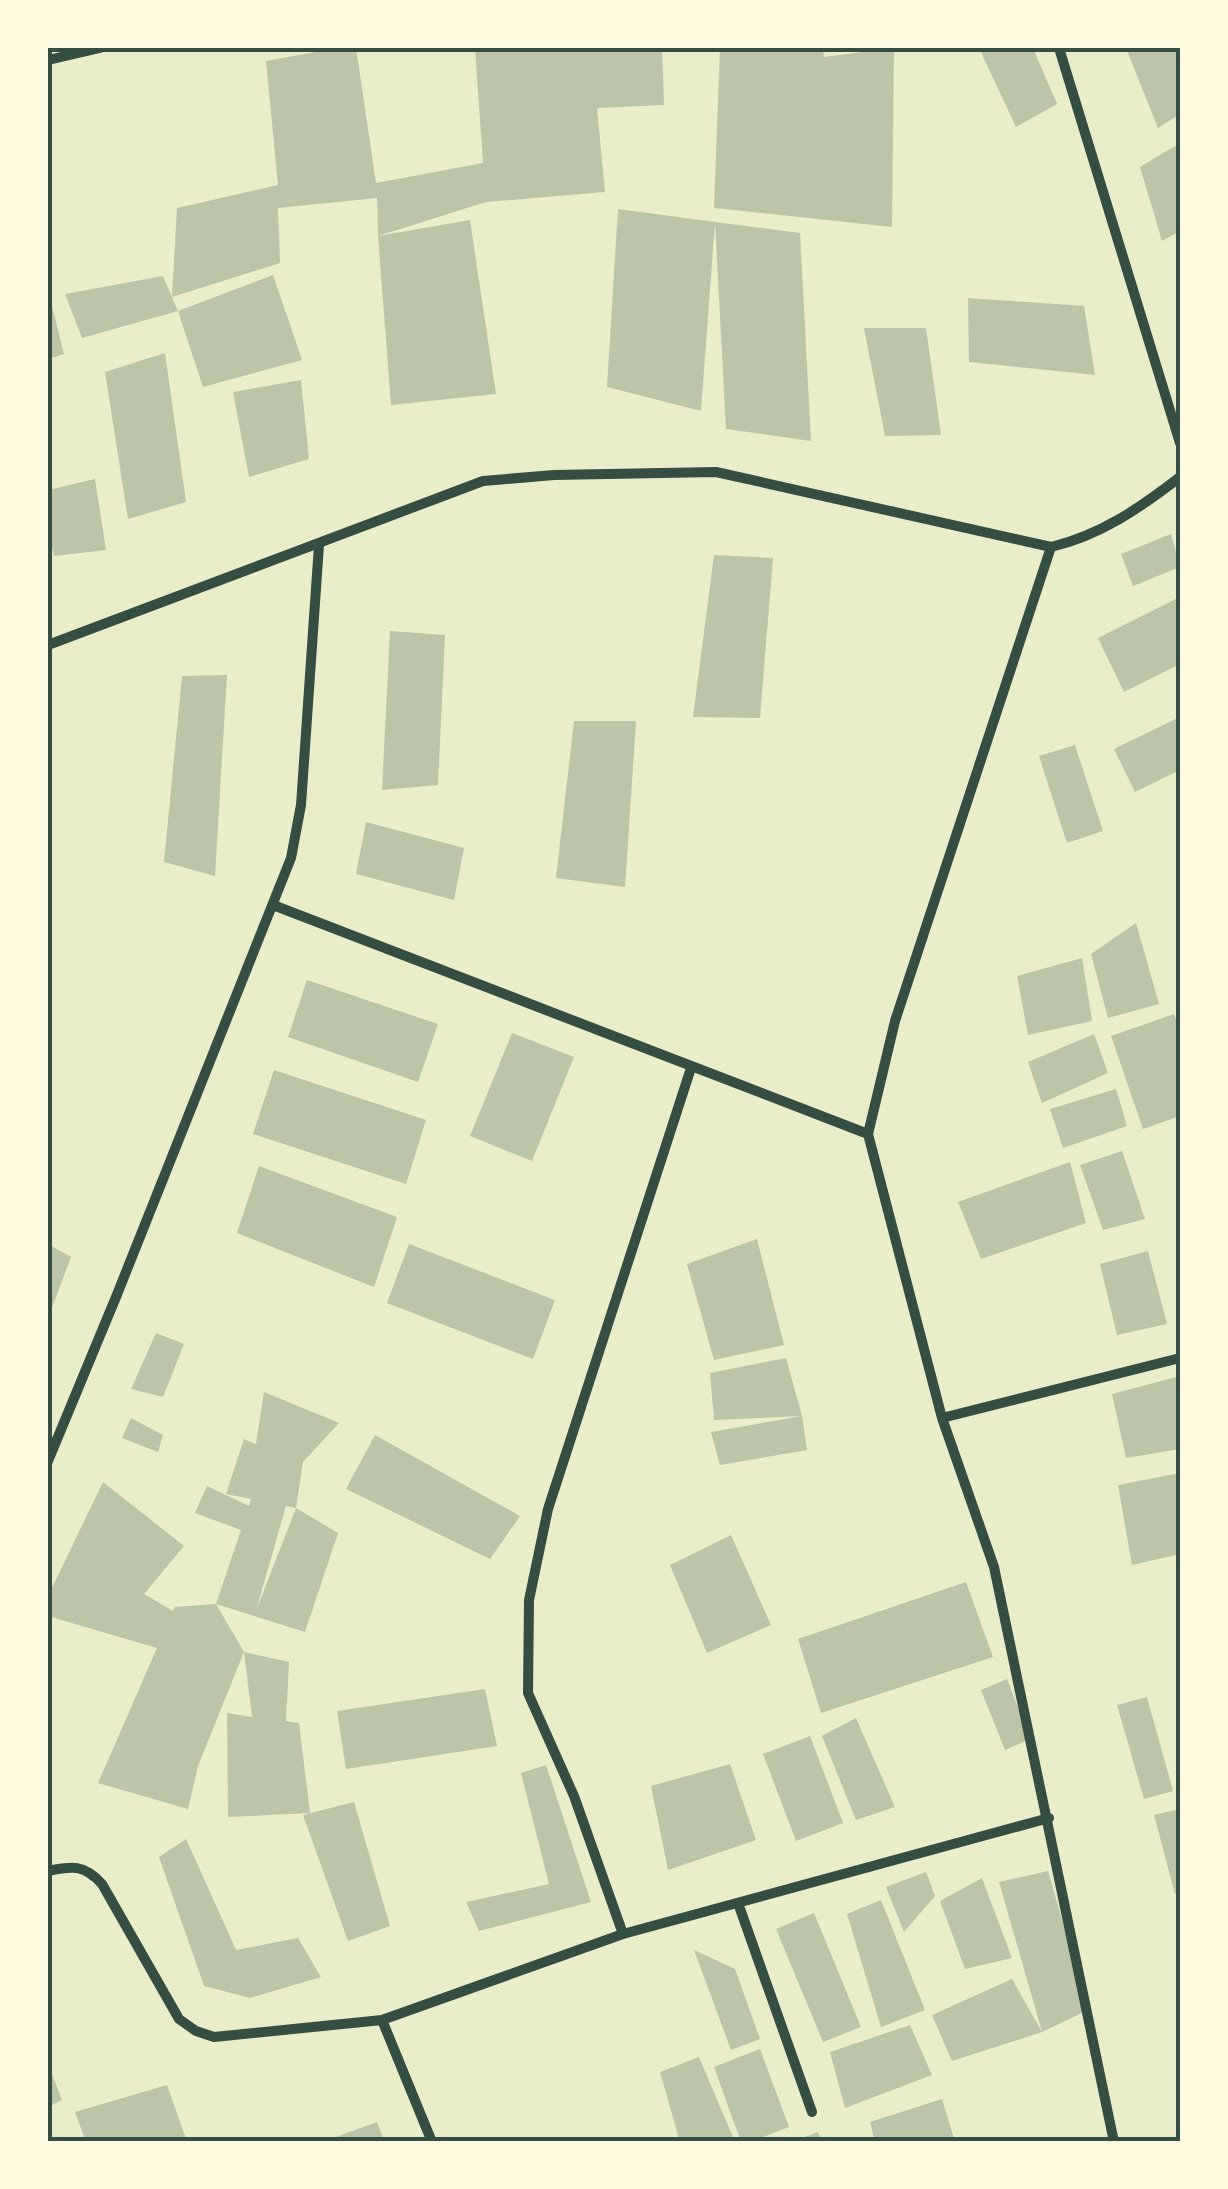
<svg xmlns="http://www.w3.org/2000/svg" width="1228" height="2189" viewBox="0 0 1228 2189" font-family="'Source Serif 4',serif">
	<rect width="100%" height="100%" fill="#e9edc9"/>
	<!-- building -->
	<path fill="#bcc5a7" fill-rule="evenodd" d="M337 48H356L376 183 483 163 475 48H662L664 105 597 108 605 192 486 202 378 236 377 198 278 208 280 263 172 297 177 208 278 185 266 61Z
		M720 48H823L824 57 894 48 892 227 714 208Z
		M979 48H1033L1057 104 1016 127Z
		M1126 48H1180V114L1158 128Z
		M1180 143V231L1162 241 1140 167Z
		M618 209 715 222 701 411 607 387Z
		M470 220 496 394 391 405 378 236Z
		M715 222 800 233 811 441 726 429Z
		M273 275 302 360 203 387 178 311Z
		M163 276 178 311 82 338 65 294Z
		M49 294 64 354 48 359V295Z
		M968 298 1084 306 1095 375 969 362Z
		M864 328H926L941 435 885 436Z
		M165 353 186 502 128 519 105 372Z
		M301 380 309 459 249 477 233 392Z
		M95 479 106 550 54 556 48 530V490Z
		M1171 534 1180 567 1133 586 1121 554Z
		M714 555 773 558 760 718 693 717Z
		M1180 597V664L1124 692 1098 638Z
		M390 631 445 635 438 785 382 790Z
		M227 675 215 876 164 862 182 676Z
		M1180 717V770L1135 792 1114 749Z
		M574 721H636L625 887 556 878Z
		M1075 745 1103 831 1067 843 1039 756Z
		M366 822 464 848 454 900 356 874Z
		M1136 923 1159 1004 1108 1018 1091 954Z
		M1082 958 1092 1021 1028 1035 1017 976Z
		M307 980 438 1024 418 1082 288 1037Z
		M1174 1014 1180 1032V1116L1143 1129 1111 1036Z
		M512 1033 574 1057 532 1161 470 1136Z
		M1094 1034 1108 1073 1042 1103 1028 1062Z
		M274 1070 426 1120 406 1184 253 1134Z
		M1116 1089 1127 1126 1063 1148 1050 1109Z
		M1122 1151 1145 1219 1103 1230 1080 1165Z
		M1070 1162 1086 1223 981 1259 958 1202Z
		M259 1166 397 1217 374 1287 237 1233Z
		M757 1239 784 1345 714 1360 687 1264Z
		M48 1244 71 1257 48 1318Z
		M409 1244 555 1300 533 1359 387 1303Z
		M1148 1251 1167 1324 1117 1335 1100 1264Z
		M156 1333 184 1344 163 1397 131 1389Z
		M786 1358 802 1416 714 1420 710 1373Z
		M1180 1376V1449L1126 1458 1112 1394Z
		M264 1392 339 1423 303 1462 296 1508 338 1533 305 1632 216 1604 241 1530 195 1513 207 1486 249 1506 251 1499 226 1494 244 1439 256 1444ZM286 1506 296 1508 256 1611Z
		M802 1416 807 1450 720 1465 711 1432Z
		M131 1418 163 1435 158 1452 122 1438Z
		M375 1435 520 1516 490 1559 346 1489Z
		M1180 1473V1554L1132 1565 1118 1485Z
		M103 1482 184 1546 144 1594 173 1611 175 1607 216 1604 244 1652 198 1766 188 1809 98 1783 157 1648 48 1616V1596Z
		M731 1535 771 1625 707 1653 670 1565Z
		M966 1582 993 1657 821 1713 798 1639Z
		M244 1652 289 1662 286 1721 299 1723 310 1813 228 1817 227 1713 252 1717Z
		M1007 1679 1030 1739 1005 1750 981 1690Z
		M485 1689 497 1746 346 1769 337 1711Z
		M1147 1697 1173 1791 1144 1799 1117 1705Z
		M856 1718 895 1807 856 1820 822 1736Z
		M810 1736 843 1823 796 1841 763 1754Z
		M730 1764 756 1840 668 1870 651 1786Z
		M546 1765 591 1902 479 1931 466 1902 549 1884 521 1773Z
		M354 1802 390 1926 348 1941 303 1815Z
		M1180 1809V1893L1175 1894 1154 1815Z
		M186 1839 236 1950 298 1938 321 1977 250 1998 204 1986 159 1857Z
		M1048 1871 1088 2010 1042 2032 999 1882Z
		M926 1872 935 1896 904 1932 886 1887Z
		M982 1878 1012 1958 965 1969 940 1901Z
		M881 1900 925 2010 881 2027 847 1914Z
		M814 1913 861 2027 823 2042 776 1929Z
		M694 1950 735 1969 760 2039 731 2050Z
		M1012 1979 1042 2032 952 2061 932 2015Z
		M910 2025 932 2075 845 2108 830 2052Z
		M760 2049 789 2127 750 2142H741L714 2067Z
		M699 2057 735 2142H680L660 2072Z
		M48 2064 62 2100 48 2107Z
		M167 2085 187 2142H86L75 2112Z
		M942 2099 955 2142H875L870 2122Z
		M377 2122 385 2142H325V2141Z
		M818 2132 822 2142H794V2141Z"/>
	<g fill="none" stroke-linecap="round" stroke-linejoin="round">
		<!-- minor -->
		<path stroke="#344e41" stroke-width="10" d="M1059 48 1180 443
			M48 60 100 48
			M48 645 483 481 554 475 716 472 1051 547C1101 535 1140 508 1180 477
			M273 905 868 1134 895 1021 1051 547
			M868 1134 942 1418 994 1567 1114 2142
			M942 1418 1180 1358
			M48 1461 116 1297 291 858 301 805 319 545
			M48 1871C72 1866 84 1864 102 1884L179 2019 196 2031 214 2037 382 2020 623 1934 1049 1818
			M738 1903 812 2112
			M623 1934 574 1796 528 1693 529 1600 548 1509 691 1068
			M382 2020 432 2142"/>
	</g>
	<!-- border -->
	<rect width="1228" height="2189" fill="none" stroke="#fefae0" stroke-width="100"/>
	<rect x="50" y="50" width="1128" height="2089" fill="none" stroke="#344e41" stroke-width="4"/>
</svg>
